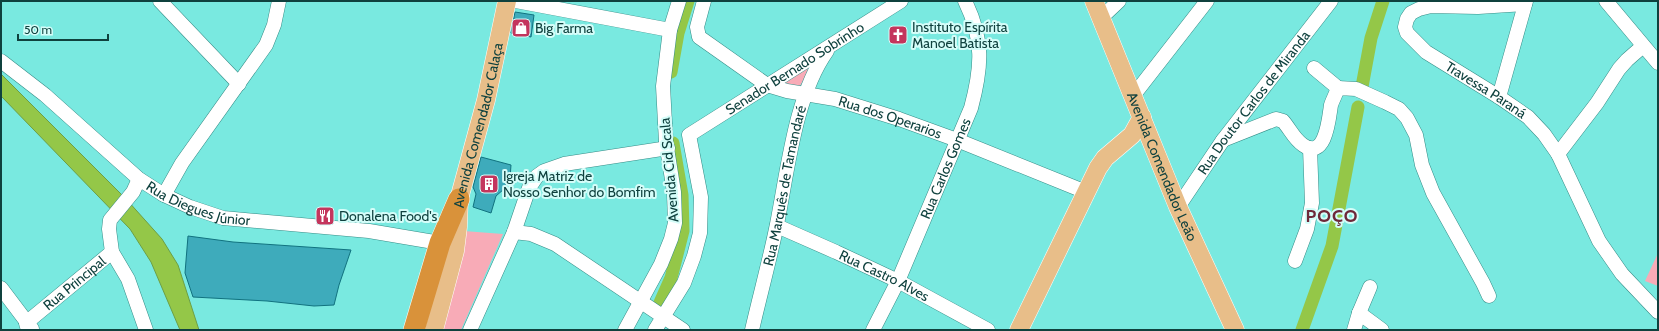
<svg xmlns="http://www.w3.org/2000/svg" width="1659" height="331" viewBox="0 0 1659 331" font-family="Cabin,sans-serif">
	<rect width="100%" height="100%" fill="#79e9e0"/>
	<!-- green -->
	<path fill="#f8abb7" d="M810 65 811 68 798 89 780 84Z
		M464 231 503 234 461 330H439Z
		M1658 253V286L1645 281Z"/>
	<!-- water -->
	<path fill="#94c748" stroke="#6c9f45" d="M1 74 127 200 162 239 178 265 199 330H180L151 262 130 229 1 96Z"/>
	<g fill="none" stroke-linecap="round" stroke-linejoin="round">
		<!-- canal -->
		<path stroke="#94c748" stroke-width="13" d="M671 72 678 33 688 1
			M1361 92 1371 38 1383 1
			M659 305 671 278 683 231 682 195 673 143
			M1302 330 1332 246 1358 107"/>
	</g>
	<!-- building -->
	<path fill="#3eabbb" stroke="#11727f" d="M515 12 534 15 531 37 511 33Z
		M481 157 511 165 510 178 508 177 504 189 496 196 491 213 473 207 476 194 473 187Z
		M188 236 233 242 351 250 339 285 334 305 314 306 267 301 193 297 185 273Z"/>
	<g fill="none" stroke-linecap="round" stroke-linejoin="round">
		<defs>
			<g id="minor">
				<path d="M160 1 239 84"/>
				<path d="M516 1 670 30"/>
				<path id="s1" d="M704 1 697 27 699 37 767 85 787 91 835 99 899 119 957 140 1086 192"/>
				<path d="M1606 1 1658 63"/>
				<path id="s2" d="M1525 4 1478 7 1431 6 1419 9 1411 13 1407 19 1405 27 1407 33 1426 52 1499 97 1528 117 1544 134 1558 154 1599 241 1622 274 1658 312"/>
				<path d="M1101 18 1119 1"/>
				<path id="s3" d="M1 61 45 95 139 179 164 195 190 207 223 218 369 231 440 243"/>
				<path d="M1314 68 1338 88"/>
				<path d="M1133 96 1207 1"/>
				<path d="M1499 97 1526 1"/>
				<path d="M1223 140 1276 119 1283 121C1290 129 1294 139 1303 145 1326 161 1329 117 1331 105 1333 99 1336 94 1338 88L1356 89 1385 102 1399 109 1407 118 1416 135 1422 165 1433 193 1483 283 1489 296"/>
				<path d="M1558 154 1597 103 1619 69 1627 60 1643 46"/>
				<path d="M139 179 133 192 110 220 109 229 112 252 128 279 146 330"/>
				<path d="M164 195 182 163 266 45 274 25 279 1"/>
				<path id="s4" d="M1178 207 1223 140 1331 1"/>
				<path id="s5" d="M777 226 836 252 898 281 988 330"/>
				<path d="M514 232 531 234 555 244 683 330"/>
				<path d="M1295 261 1307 229 1312 203 1310 148"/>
				<path d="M1 288 32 329"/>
				<path d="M1359 313 1382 330"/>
				<path id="s6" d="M28 330 26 323 112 252"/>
				<path d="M470 330 514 232 529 188 537 176 544 171 564 164 668 148"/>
				<path d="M625 330 661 264 671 239 675 223 674 192 666 142 663 86 670 30 679 1"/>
				<path id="s7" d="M655 330 684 283 694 256 700 233 701 197 689 135 901 1"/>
				<path id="s8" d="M752 330C760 295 770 259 777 224 788 169 795 96 827 51"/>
				<path id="s9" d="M873 330 898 281 971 108C982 67 984 40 965 1"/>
				<path d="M1354 330 1359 313 1370 287"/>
			</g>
			<g id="major">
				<path id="s10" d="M1094 1 1178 207 1235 330"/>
				<path id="s11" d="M434 330 455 251 458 227 459 199 486 100 507 1"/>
				<path d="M1019 330 1098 168 1105 158 1132 135 1142 117"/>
			</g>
			<path id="highway" d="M414 330 440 243 459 199"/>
		</defs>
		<!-- minor casing -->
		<use href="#minor" stroke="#368d87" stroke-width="15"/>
		<!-- major casing -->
		<use href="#major" stroke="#fff" stroke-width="19"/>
		<!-- highway casing -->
		<use href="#highway" stroke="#fff" stroke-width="22"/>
		<!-- minor -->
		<use href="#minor" stroke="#fff" stroke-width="14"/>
		<!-- major -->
		<use href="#major" stroke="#e8be89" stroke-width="18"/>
		<!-- highway -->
		<use href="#highway" stroke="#d9923a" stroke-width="21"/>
	</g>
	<!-- icons -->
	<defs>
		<symbol id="shop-square" viewBox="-11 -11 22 22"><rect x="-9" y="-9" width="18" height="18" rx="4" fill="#c4355d" stroke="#d5fdf9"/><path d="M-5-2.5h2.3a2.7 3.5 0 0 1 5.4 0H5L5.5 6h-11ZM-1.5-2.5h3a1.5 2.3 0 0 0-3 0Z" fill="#fff"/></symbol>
		<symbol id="church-square" viewBox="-11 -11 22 22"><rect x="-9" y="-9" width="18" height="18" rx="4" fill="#c4355d" stroke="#d5fdf9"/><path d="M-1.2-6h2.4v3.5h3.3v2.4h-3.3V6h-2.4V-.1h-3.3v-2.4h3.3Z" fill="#fff"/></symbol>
		<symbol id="building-square" viewBox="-11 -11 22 22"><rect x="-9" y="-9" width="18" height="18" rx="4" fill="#c4355d" stroke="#d5fdf9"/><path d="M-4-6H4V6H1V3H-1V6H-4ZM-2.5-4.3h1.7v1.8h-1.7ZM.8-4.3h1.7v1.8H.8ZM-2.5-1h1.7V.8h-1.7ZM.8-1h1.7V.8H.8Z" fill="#fff"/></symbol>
		<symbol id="restaurant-square" viewBox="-11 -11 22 22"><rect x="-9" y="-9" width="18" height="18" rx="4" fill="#c4355d" stroke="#d5fdf9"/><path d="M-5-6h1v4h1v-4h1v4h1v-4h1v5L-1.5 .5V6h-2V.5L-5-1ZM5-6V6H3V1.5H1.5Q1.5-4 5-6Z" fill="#fff"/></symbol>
	</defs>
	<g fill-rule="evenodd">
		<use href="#shop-square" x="510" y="17" width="22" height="22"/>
		<use href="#church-square" x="887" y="24" width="22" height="22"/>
		<use href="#building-square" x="478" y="173" width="22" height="22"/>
		<use href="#restaurant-square" x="314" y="205" width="22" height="22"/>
	</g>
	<g text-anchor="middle" stroke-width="4" stroke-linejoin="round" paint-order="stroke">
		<!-- poi labels -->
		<g font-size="14" fill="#0f413e" stroke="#d5fdf9" text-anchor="start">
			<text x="912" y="32">Instituto Espírita<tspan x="912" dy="16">Manoel Batista</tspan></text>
			<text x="535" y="33">Big Farma</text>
			<text x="503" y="181">Igreja Matriz de<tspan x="503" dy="16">Nosso Senhor do Bomfim</tspan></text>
			<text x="339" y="221">Donalena Food's</text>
		</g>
		<!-- street labels -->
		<g font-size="14" fill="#0f413e" stroke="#d5fdf9">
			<text dy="5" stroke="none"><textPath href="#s7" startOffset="332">Senador Bernado Sobrinho</textPath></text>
			<text dy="5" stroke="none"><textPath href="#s2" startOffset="235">Travessa Paraná</textPath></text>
			<text dy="5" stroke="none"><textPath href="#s4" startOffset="129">Rua Doutor Carlos de Miranda</textPath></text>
			<text dy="5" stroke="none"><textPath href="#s1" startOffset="248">Rua dos Operarios</textPath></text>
			<text dy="5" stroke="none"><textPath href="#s11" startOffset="210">Avenida Comendador Calaça</textPath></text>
			<text dy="5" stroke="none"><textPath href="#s10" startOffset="179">Avenida Comendador Leão</textPath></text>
			<text dy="5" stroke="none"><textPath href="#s9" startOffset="177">Rua Carlos Gomes</textPath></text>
			<text transform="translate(669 170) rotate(-95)" y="5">Avenida Cid Scala</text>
			<text dy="5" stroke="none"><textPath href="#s8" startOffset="148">Rua Marquês de Tamandaré</textPath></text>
			<text dy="5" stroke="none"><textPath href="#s3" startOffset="247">Rua Diegues Júnior</textPath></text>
			<text dy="5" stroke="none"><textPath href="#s5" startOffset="118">Rua Castro Alves</textPath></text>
			<text dy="5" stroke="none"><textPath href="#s6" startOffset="70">Rua Principal</textPath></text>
		</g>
		<!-- district labels -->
		<g font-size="18" font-weight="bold" letter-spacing="1" fill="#6e2839" stroke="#d5fdf9">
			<text x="1332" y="222">POÇO</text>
		</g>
	</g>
	<!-- border -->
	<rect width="1659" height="331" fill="none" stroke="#0f413e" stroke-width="4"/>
	<!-- scale -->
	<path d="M18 34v6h90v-6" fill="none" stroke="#0f413e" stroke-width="2"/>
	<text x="24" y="34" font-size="12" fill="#0f413e" stroke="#d5fdf9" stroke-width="3" paint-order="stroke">50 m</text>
</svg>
